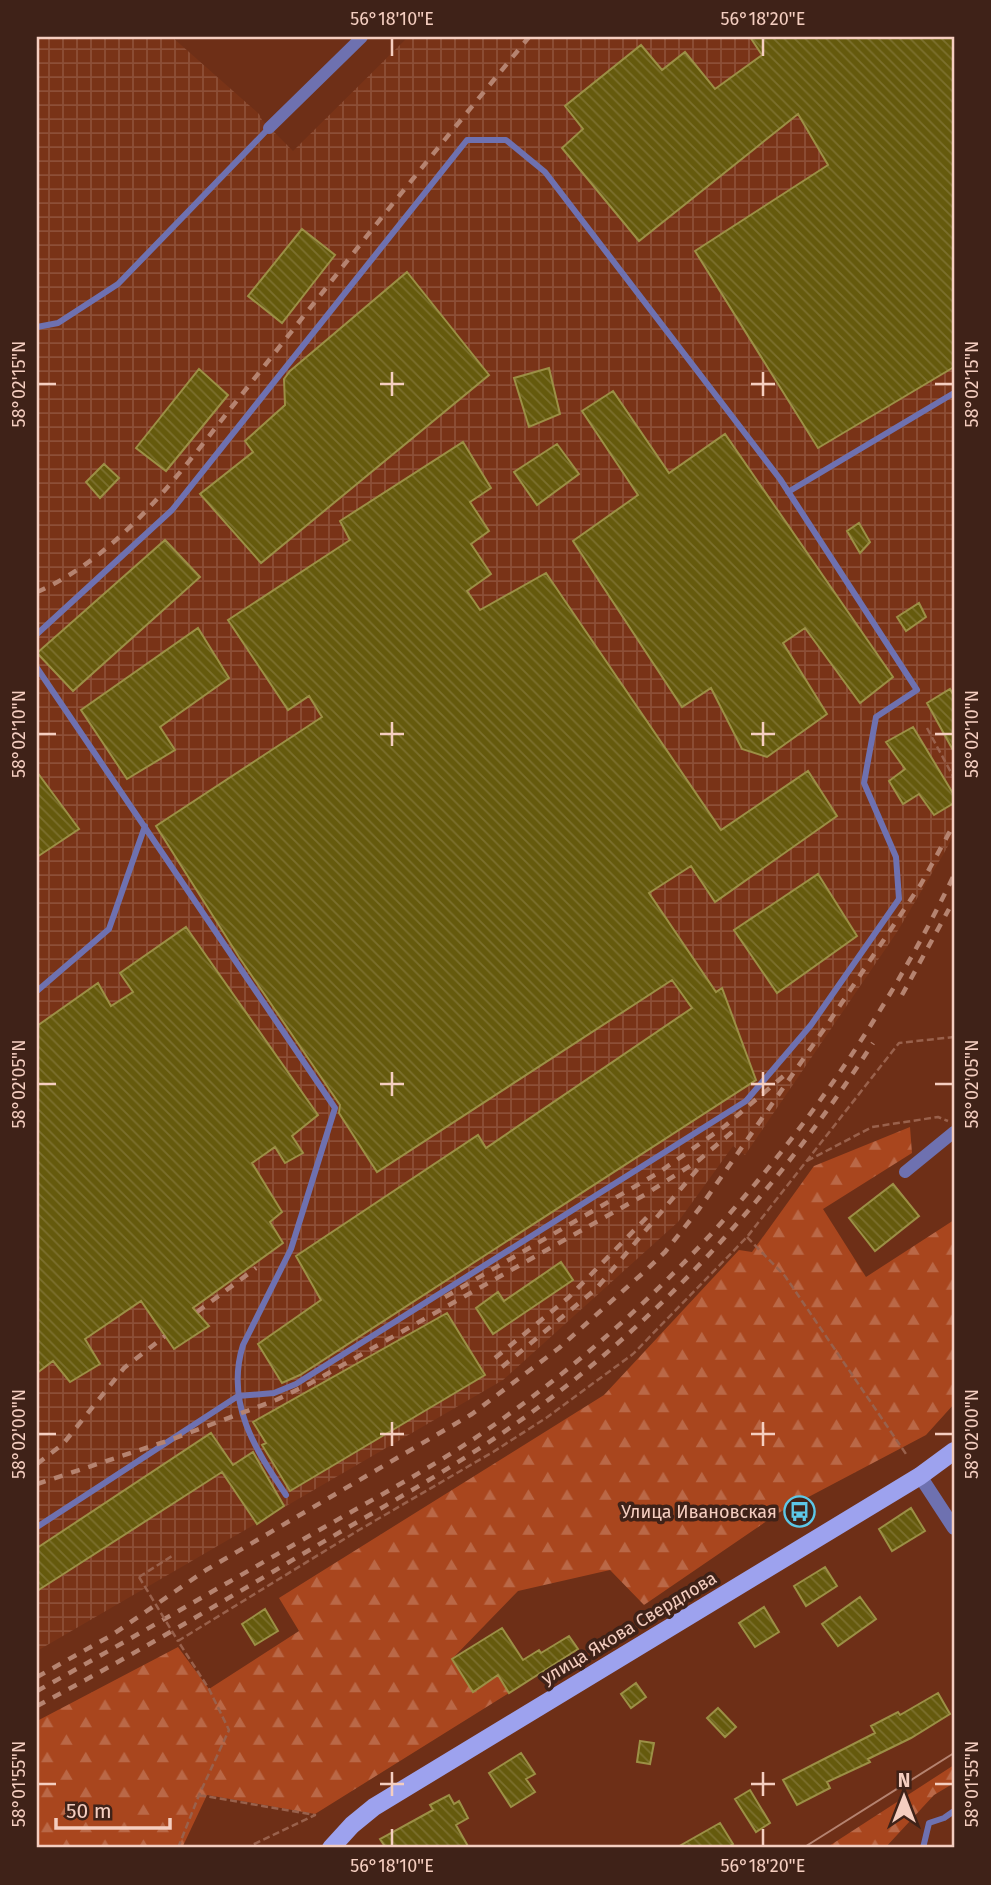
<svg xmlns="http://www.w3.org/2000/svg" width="991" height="1885" viewBox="0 0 991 1885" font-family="'Fira Sans',sans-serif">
	<defs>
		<pattern id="industrial-grid" width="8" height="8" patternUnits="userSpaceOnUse" patternTransform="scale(1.75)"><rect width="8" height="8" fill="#793317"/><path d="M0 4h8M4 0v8" fill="none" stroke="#8d4f37"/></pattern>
		<pattern id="forest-firs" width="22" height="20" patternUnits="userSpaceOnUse" patternTransform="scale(1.75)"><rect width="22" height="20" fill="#a9461e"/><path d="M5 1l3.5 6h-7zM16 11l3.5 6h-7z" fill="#ba6847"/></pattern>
		<pattern id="building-back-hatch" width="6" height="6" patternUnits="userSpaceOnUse" patternTransform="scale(1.75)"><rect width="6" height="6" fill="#655a0d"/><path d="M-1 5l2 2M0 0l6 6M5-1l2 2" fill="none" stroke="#7c702e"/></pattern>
	</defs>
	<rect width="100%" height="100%" fill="#6e2f17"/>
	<!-- industrial -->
	<path fill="url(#industrial-grid)" d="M37 37H172L259 114 262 120 293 151 408 37H954V833L947 848 897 932 745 1155 733 1146 678 1222 503 1380 37 1651Z"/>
	<!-- forest -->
	<path fill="url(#forest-firs)" d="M910 1127 912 1153 823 1209 866 1277 954 1220V1404L926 1435 780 1512 644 1605 610 1570 518 1591 452 1659 473 1691 498 1675 509 1693 315 1814 207 1795 182 1848H37V1721L178 1647 209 1689 299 1631 279 1598 604 1395 739 1250 752 1252 814 1166Z
		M954 1765V1783L934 1795 885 1848H826Z"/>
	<!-- building -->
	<path fill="url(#building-back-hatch)" stroke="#9c9046" stroke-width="2" d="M750 37H954V367L818 448 695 251 828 165 798 114 639 241 562 148 583 129 565 106 641 45 662 70 685 52 715 89 762 55Z
		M302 229 335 255 282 323 248 296Z
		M407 272 489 375 261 563 200 494 253 452 245 441 285 405 284 379 290 371Z
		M549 368 560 414 529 427 514 378Z
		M199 369 228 395 166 471 136 448Z
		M613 391 669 473 725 434 893 677 860 703 805 628 783 643 827 714 767 757 742 749 711 688 682 707 573 541 638 495 582 411Z
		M463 442 491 488 470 502 489 531 471 544 491 574 467 591 480 610 546 573 721 830 808 771 837 816 715 902 691 866 649 893 716 992 722 988 756 1080 300 1375 282 1383 258 1344 321 1300 296 1256 478 1135 486 1148 692 1008 672 980 377 1172 339 1113 340 1105 239 957 156 826 322 717 309 696 288 710 228 620 350 540 340 521Z
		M557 444 579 474 537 505 514 472Z
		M104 464 119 478 100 498 86 482Z
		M859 523 870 542 860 553 847 531Z
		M165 540 200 577 73 691 37 653Z
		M919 603 926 617 906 631 897 617Z
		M198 628 229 678 160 727 175 750 127 779 81 710Z
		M950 689 954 696V752L927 703Z
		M913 727 954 795V803L934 815 919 794 903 804 889 781 905 769 886 742Z
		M37 772 79 829 37 857Z
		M818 874 857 936 777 993 734 930Z
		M186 927 318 1115 292 1136 303 1153 285 1163 275 1147 252 1163 282 1212 270 1222 283 1243 193 1308 209 1326 174 1349 141 1301 85 1339 100 1364 70 1382 53 1361 37 1373V1026L98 983 111 1006 133 992 120 973Z
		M893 1184 919 1216 875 1251 849 1218Z
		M561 1262 573 1280 493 1334 476 1308 498 1292 504 1301Z
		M447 1313 485 1375 290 1491 262 1445 266 1443 253 1422Z
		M211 1433 233 1465 253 1452 284 1506 257 1524 222 1472 37 1591V1548Z
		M911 1508 925 1531 892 1551 879 1529Z
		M825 1567 837 1586 806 1606 794 1586Z
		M860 1597 876 1619 838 1646 822 1624Z
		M764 1607 779 1632 755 1647 739 1623Z
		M265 1609 278 1631 255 1645 242 1624Z
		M502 1628 523 1660 539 1650 541 1653 569 1636 578 1649 509 1693 498 1675 473 1692 452 1659Z
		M636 1683 646 1697 631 1708 621 1694Z
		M938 1693 950 1714 911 1738 868 1759 870 1762 827 1782 830 1788 797 1805 783 1780 875 1733 871 1726 898 1712 900 1715Z
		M718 1708 736 1727 725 1737 707 1718Z
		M640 1741 654 1743 650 1764 637 1762Z
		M521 1753 535 1774 526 1779 535 1792 511 1807 489 1773Z
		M750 1790 770 1823 756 1832 735 1799Z
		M449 1795 454 1804 459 1801 468 1818 456 1825 469 1848H386L380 1839 433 1810 430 1805Z
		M720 1823 733 1844 727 1848H676Z"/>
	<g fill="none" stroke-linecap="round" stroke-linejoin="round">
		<!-- path -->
		<path stroke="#99614c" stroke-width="2.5" stroke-dasharray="7 3.5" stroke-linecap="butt" d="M927 728 954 778
			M807 1161 872 1127 938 1117 948 1121
			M747 1237 785 1276 906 1454
			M139 1577 172 1556
			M199 1795 315 1815 246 1848
			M178 1848 199 1795 229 1730 209 1689 178 1641 359 1530 493 1452 546 1418 633 1354 747 1237 899 1043 954 1037"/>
		<!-- service -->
		<path stroke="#6e71b0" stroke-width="6" d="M37 327 58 323 118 284 269 128
			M788 492 954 393
			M37 634 172 510 467 140H506L545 172 780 479 917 690 876 717 864 783 896 857 899 899 811 1025 746 1101 296 1384 274 1393 238 1396 37 1527
			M37 668 335 1108 291 1249 243 1345C225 1403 255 1449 286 1495
			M37 991 109 929 145 826
			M923 1848 929 1823 944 1818 954 1811"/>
		<!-- minor -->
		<path stroke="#6e71b0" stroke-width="12" d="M269 128 362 37
			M905 1172 954 1132"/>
		<!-- tertiary -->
		<path stroke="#6e71b0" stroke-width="14" d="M920 1476 954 1528"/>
		<!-- primary -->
		<path stroke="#9da2ee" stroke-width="18" d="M331 1848 352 1825 374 1807 920 1476 954 1451"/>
		<!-- tram -->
		<path stroke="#b58370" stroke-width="2" d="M803 1848 954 1753"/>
		<!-- rail -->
		<path stroke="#b58370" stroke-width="4.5" stroke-dasharray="9 9" stroke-linecap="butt" d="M37 592C119 556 177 477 231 408 263 368 294 328 326 288 392 203 461 120 529 37
			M902 995 949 909
			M445 1297 658 1173 725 1126 787 1073
			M197 1312 256 1268
			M495 1358 568 1298 653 1211
			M502 1367 596 1289 701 1165
			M37 1464 63 1444 124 1368 165 1336
			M37 1484 170 1440 276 1400 309 1384 646 1194 699 1160 732 1132
			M37 1677 112 1635 206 1570 472 1414 559 1348 643 1273 665 1252 699 1209 829 1022 921 884 954 824
			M37 1691C131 1639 223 1585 316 1532 380 1495 445 1461 505 1417 699 1277 850 1090 954 875
			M37 1706C128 1658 217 1605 306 1552 382 1507 460 1465 532 1412 668 1313 782 1184 873 1043"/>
		<!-- path-bridge -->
		<path stroke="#99614c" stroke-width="2.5" stroke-dasharray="7 3.5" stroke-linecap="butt" d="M139 1577 178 1641"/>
	</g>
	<!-- ticks -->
	<path fill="none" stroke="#f5cec0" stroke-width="2.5" d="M392 38V56M763 38V56M392 372V396M763 372V396M38 384H56M380 384H404M751 384H775M935 384H953M392 722V746M763 722V746M38 734H56M380 734H404M751 734H775M935 734H953M392 1072V1096M763 1072V1096M38 1084H56M380 1084H404M751 1084H775M935 1084H953M392 1422V1446M763 1422V1446M38 1434H56M380 1434H404M751 1434H775M935 1434H953M392 1772V1796M763 1772V1796M38 1784H56M380 1784H404M751 1784H775M935 1784H953M392 1829V1846M763 1829V1846"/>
	<!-- icons -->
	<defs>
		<symbol id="bus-ring" viewBox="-11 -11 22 22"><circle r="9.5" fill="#3f2218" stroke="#5cc7e7" stroke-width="1.5"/><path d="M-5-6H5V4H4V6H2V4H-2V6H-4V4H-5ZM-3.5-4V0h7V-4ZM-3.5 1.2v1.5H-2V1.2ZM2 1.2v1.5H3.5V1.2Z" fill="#5cc7e7"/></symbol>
	</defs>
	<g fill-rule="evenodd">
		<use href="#bus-ring" x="782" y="1494" width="35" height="35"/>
	</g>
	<g text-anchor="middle" stroke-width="7" stroke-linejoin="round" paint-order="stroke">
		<!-- poi labels -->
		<g font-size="18" fill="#f5cec0" stroke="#3f2218" text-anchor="end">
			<text x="777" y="1518">Улица Ивановская</text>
		</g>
		<!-- street labels -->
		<g font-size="18" fill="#f5cec0" stroke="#3f2218">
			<text transform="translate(629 1628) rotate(-31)" y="6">улица Якова Свердлова</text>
		</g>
	</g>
	<!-- border -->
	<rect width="991" height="1885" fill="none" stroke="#3f2218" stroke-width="77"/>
	<!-- north arrow -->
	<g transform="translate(904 1797)" stroke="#3f2218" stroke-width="5" paint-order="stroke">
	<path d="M0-5L12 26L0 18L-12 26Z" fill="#f5cec0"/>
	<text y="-10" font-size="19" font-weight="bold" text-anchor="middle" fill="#f5cec0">N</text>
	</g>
	<!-- scale -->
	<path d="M56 1818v10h114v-10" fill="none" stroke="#f5cec0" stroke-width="3.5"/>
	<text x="66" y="1818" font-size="21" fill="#f5cec0" stroke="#3f2218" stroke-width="5" paint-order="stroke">50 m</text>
	<rect x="38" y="38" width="915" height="1808" fill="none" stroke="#f5cec0" stroke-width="2.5"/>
	<g font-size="18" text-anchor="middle" fill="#f5cec0">
		<text x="392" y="25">56°18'10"E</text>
		<text x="763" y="25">56°18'20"E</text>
		<text transform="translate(19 384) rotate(-90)" y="6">58°02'15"N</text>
		<text transform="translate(972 384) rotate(-90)" y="6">58°02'15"N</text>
		<text transform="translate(19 734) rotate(-90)" y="6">58°02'10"N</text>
		<text transform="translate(972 734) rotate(-90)" y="6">58°02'10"N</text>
		<text transform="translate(19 1084) rotate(-90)" y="6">58°02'05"N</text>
		<text transform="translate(972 1084) rotate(-90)" y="6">58°02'05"N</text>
		<text transform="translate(19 1434) rotate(-90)" y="6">58°02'00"N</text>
		<text transform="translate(972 1434) rotate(-90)" y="6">58°02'00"N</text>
		<text transform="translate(19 1784) rotate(-90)" y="6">58°01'55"N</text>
		<text transform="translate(972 1784) rotate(-90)" y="6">58°01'55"N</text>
		<text x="392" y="1872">56°18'10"E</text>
		<text x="763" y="1872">56°18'20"E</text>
	</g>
</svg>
